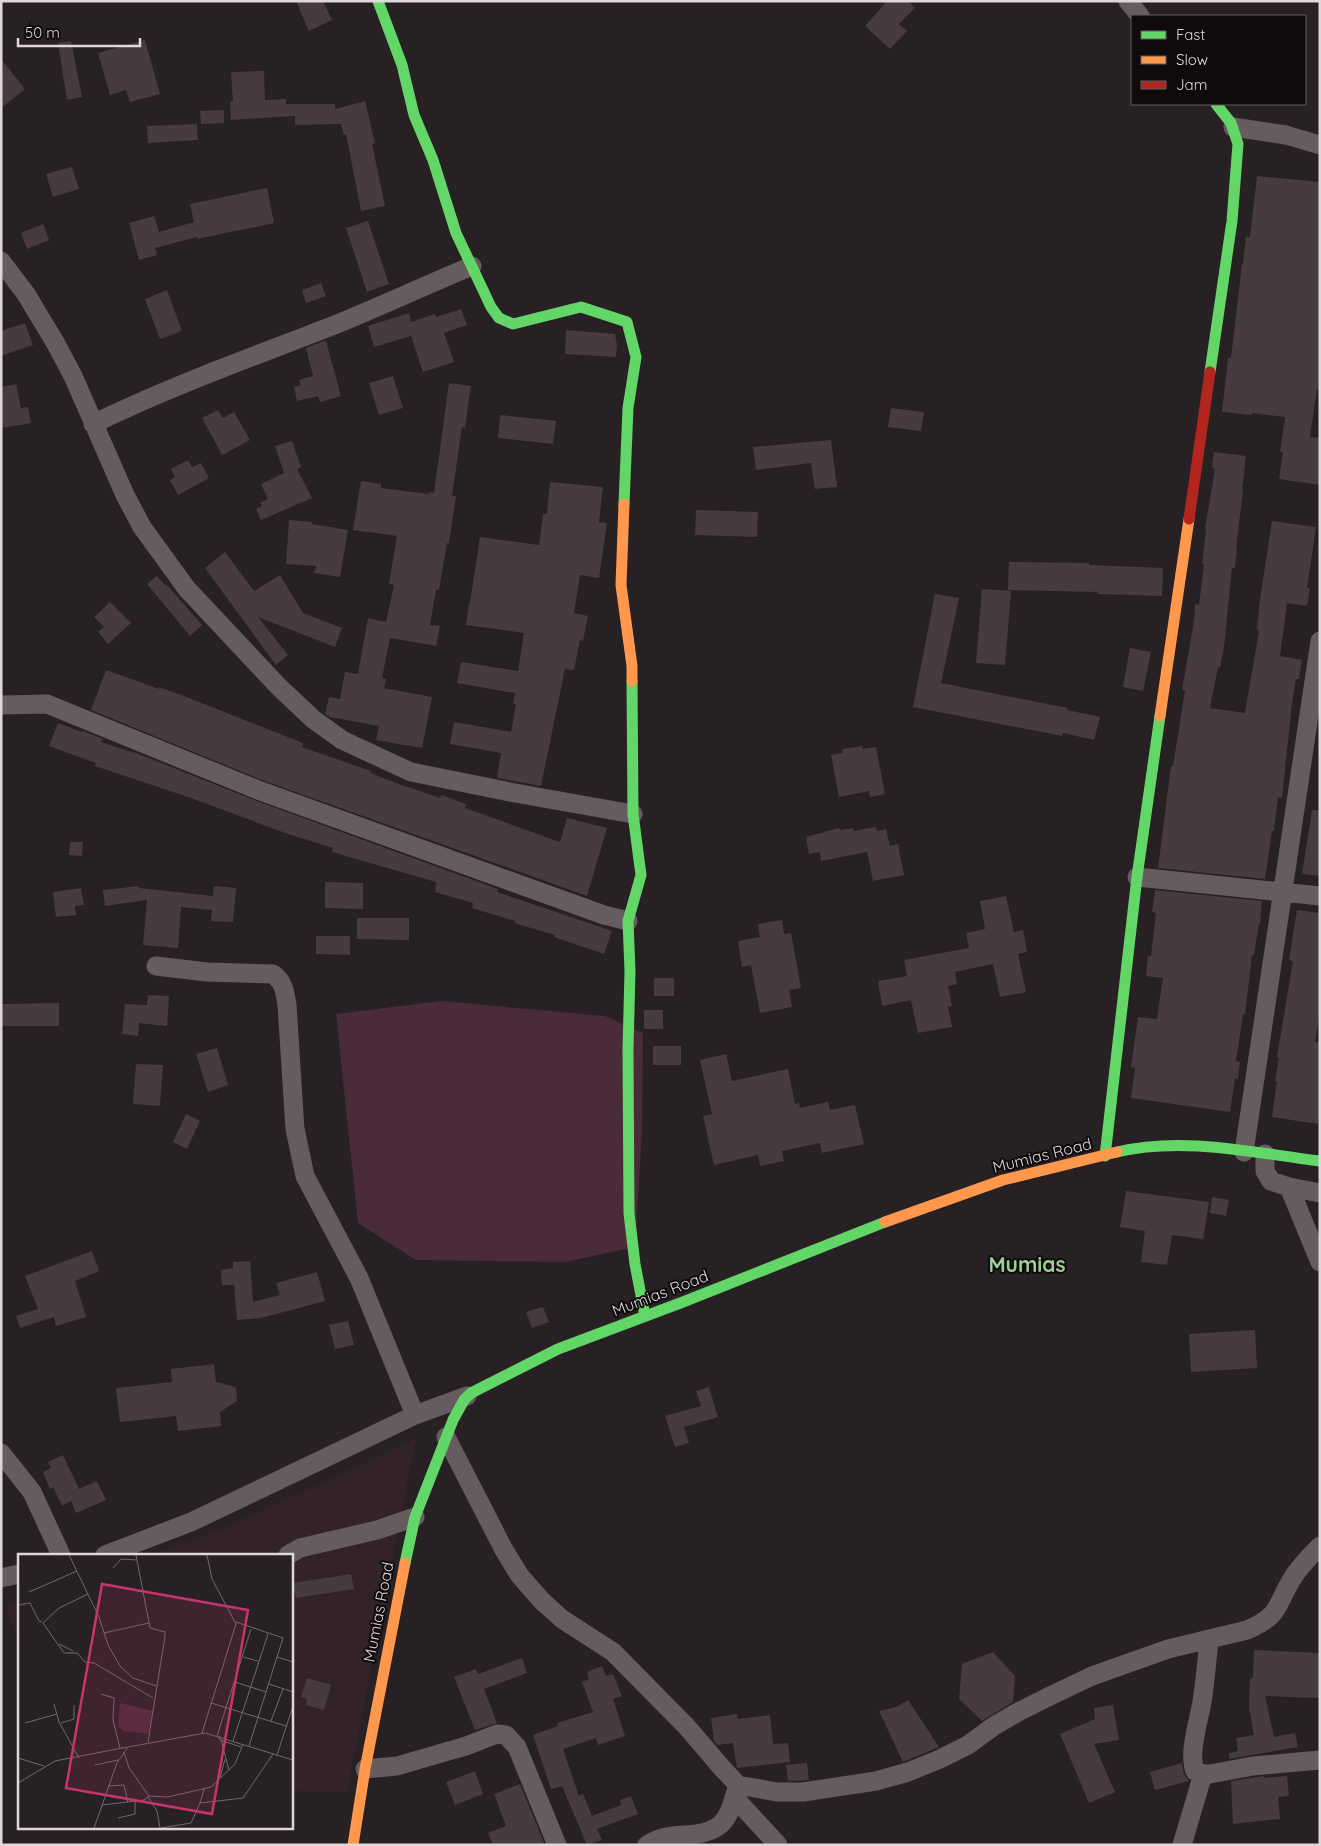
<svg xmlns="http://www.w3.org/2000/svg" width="1321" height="1846" viewBox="0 0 1321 1846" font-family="Quicksand,sans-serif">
	<rect width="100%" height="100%" fill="#272124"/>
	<!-- built -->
	<path fill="#332329" d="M416 1439 347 1792 291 1791V1555H150L224 1528Z
		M19 1601V1640L5 1606Z"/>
	<!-- green -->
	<path fill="#4a2b39" d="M441 1001 605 1016 643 1033 642 1133 635 1247 565 1262 416 1260 358 1223 336 1014Z"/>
	<!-- building -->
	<path fill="#473a41" d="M296 1H323L332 20 309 31Z
		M887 1H908L915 8 899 24 907 31 890 49 865 26Z
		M145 40 160 94 130 102 126 90 110 95 98 53Z
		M71 41 82 97 67 100 58 43Z
		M1 59 25 89 1 108Z
		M264 71 265 100 286 99V104H335V109L365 101 375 143 372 144 385 206 361 211 346 134 344 135 341 124 295 125V116L231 120 230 101H233L231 72Z
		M224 110V123L201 124 200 111Z
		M197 124 198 140 148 143 147 126Z
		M72 167 79 189 53 197 46 174Z
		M1257 176 1320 182V390L1317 389 1310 437 1320 438V485L1279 479 1283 452H1280L1285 417 1252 413V415L1222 412 1228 358H1231L1242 264H1243L1246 237H1250Z
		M267 188 274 223 197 239V237L155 248 157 255 139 260 129 223 154 216 159 232 194 222 190 204Z
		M368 221 389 284 367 292 346 228Z
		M43 224 49 240 27 249 21 233Z
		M321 283 326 296 306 303 302 290Z
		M167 290 182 331 160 339 145 299Z
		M461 309 467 325 444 333 454 362 423 372 411 336 374 347 368 326 409 313 411 322 435 314 436 317Z
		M25 323 33 345 1 356V331Z
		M566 330 615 334 617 345 616 357 565 354Z
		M324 341H326L341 396 320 402 318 396 297 401 294 387 301 385 299 380 313 376 306 348Z
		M393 376 403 408 379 415 369 383Z
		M449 383 471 386 465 428 462 427 452 496H456L449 543H447L439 590H436L430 625 440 626 436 646 390 638 382 678 386 679 384 688 432 697 422 748 376 740 379 726 330 717 325 714 329 697 340 699 345 672 358 674 368 618 386 622 394 585 389 584 397 536 353 530 361 481 381 484V488L429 494V492L434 493Z
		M16 384 21 408 28 407 31 423 1 428V387Z
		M891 408 924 412 921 431 888 427Z
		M218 410 223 418 234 412 250 440 222 455 202 418Z
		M500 415 556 421 553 444 498 438Z
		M831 440 837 487 815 489 811 463 756 470 753 447Z
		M292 441 301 467 297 469 312 498 261 520 256 509 262 506 260 503 268 499 261 484 284 473 275 446Z
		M1214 452 1246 456 1242 490H1243L1236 549H1237L1235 568H1232L1224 648 1220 667H1218L1210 708 1245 713 1259 631 1257 630 1260 599 1272 521 1316 527 1307 588H1310L1307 606 1287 603 1280 656 1302 660 1299 679H1296L1292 703 1282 798 1278 797 1274 831H1272L1265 879 1158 868 1171 766H1173L1185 691 1182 690 1194 621 1195 604 1199 605 1204 564H1202L1206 530 1205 529 1215 469 1212 468Z
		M188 460 192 467 201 463 209 478 178 495 170 480 175 477 171 469Z
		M550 482 603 487 599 522 607 523 599 578 580 575 574 613 588 616 583 641 580 640 574 670 565 669 541 786 497 778 501 753 450 744 454 722 511 732 516 704H513L515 693 457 683 461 662 518 671 524 633 466 625 469 603H470L480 537 539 545 543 514H547Z
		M696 510 758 512 757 537 695 535Z
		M289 520 312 522V524L348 530 340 577 314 573 316 566 286 564Z
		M225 552 254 591 280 575 303 613 342 628 335 647 258 617 288 655 276 665 205 568Z
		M1009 562 1089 563V565L1163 568 1162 596 1098 594V592L1008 590Z
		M157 576 166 586 167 585 202 625 190 636 147 584Z
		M982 589 1011 591 1005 665 976 663Z
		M935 594 959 598 941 683 1068 708 1067 710 1100 717 1094 740 1063 733 1062 736 913 707Z
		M110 602 131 623 108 644 98 632 104 627 94 617Z
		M1130 648 1151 652 1143 691 1123 687Z
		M106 670 159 689V687L184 696 303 743 302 747 371 771 370 773 402 785 440 798 441 795 466 804 465 808 560 842 567 818 607 828 587 896 262 780 91 710Z
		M58 723 82 732 83 731 103 739 101 742 134 753V752L254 800 498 889 497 892 612 931 604 954 554 937 555 935 514 923 515 921 472 908 473 903 435 892 436 882 332 852 333 848 288 834 191 798 95 766 96 763 49 746Z
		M862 746 863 749 876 747 885 794 870 797 869 791 839 797 831 755 843 753 842 749Z
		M1312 810H1320V876L1302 874Z
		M876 827 877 831 886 829 890 846 898 844 904 875 873 881 867 852 821 861 820 852 809 854 806 837 839 828 840 830 853 828 854 831Z
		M70 842H83L82 856 69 855Z
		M325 882 363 883V909L325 908Z
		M139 886V888L213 896 214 886 236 888 233 922 211 921 212 910 181 907 178 948 143 945 147 900 105 906 103 890Z
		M81 888 84 905 75 906 76 915 56 917 53 892Z
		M1155 890 1262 901 1260 924H1259L1254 955H1252L1245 1015 1243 1014 1236 1061 1240 1062 1238 1079 1235 1078 1230 1112 1131 1098 1135 1068 1131 1067 1138 1017 1157 1019 1163 978 1146 976 1148 956H1151L1156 913 1152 912Z
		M1006 896 1014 932 1023 930 1027 952 1018 954 1026 992 1000 997 993 964 955 972 957 984 948 986 952 1006 948 1007 952 1027 918 1033 911 1000 882 1006 878 981 907 976 904 960 969 948 966 933 985 929 980 901Z
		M1297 910 1320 913V1010L1315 1042H1320V1114L1318 1124 1272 1117 1277 1081H1275L1279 1057H1277L1293 961 1289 960Z
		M357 918H409V940L357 939Z
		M782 920 784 934 791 933 801 988 789 990 792 1007 760 1013 751 965 742 967 738 941 760 937 758 924Z
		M316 936H350V955L316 954Z
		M654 978H674V996H654Z
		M148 995 169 996 167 1026 139 1023 138 1036 122 1034 125 1004 147 1005Z
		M59 1003V1026H1V1004Z
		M644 1010H663V1029H644Z
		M653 1046H681V1065H653Z
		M217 1048 228 1085 208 1092 196 1054Z
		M726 1054 732 1081 788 1069 795 1104 799 1103 800 1108 828 1102 830 1110 855 1105 864 1144 822 1153 820 1143 782 1151 784 1161 760 1166 758 1155 714 1165 703 1116 712 1114 700 1060Z
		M136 1064 163 1065 160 1106 133 1104Z
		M186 1114 200 1121 187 1149 173 1142Z
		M1126 1191 1209 1202 1203 1239 1172 1235 1167 1265 1141 1262 1145 1231 1120 1227Z
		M1212 1197 1229 1200 1226 1216 1210 1213Z
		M92 1251 99 1271 75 1281 86 1317 56 1326 54 1317 20 1328 16 1316 38 1309 25 1276Z
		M250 1261 253 1302 280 1295 276 1283 317 1272 325 1301 261 1318 237 1320 234 1285H222L221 1270 233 1268V1262Z
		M543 1307 549 1322 532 1328 526 1312Z
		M348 1321 354 1345 335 1349 329 1325Z
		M1255 1330 1257 1368 1191 1372 1189 1334Z
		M214 1364 216 1382 236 1387 237 1401 220 1412 221 1426 178 1431 176 1416 120 1422 116 1388 172 1382 171 1369Z
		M709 1387 718 1417 684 1427 689 1443 675 1447 665 1416 701 1406 696 1391Z
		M63 1455 79 1489 97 1481 106 1500 76 1513 71 1501 62 1506 53 1487 50 1489 43 1472 51 1468 48 1462Z
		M351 1574 354 1589 296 1598 293 1583Z
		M1254 1650 1320 1653V1698L1265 1696 1274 1737 1295 1733 1298 1747 1229 1759V1753L1238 1751 1236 1738 1254 1735 1249 1708 1250 1678H1253Z
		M993 1652 1015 1676 1013 1702 982 1721 959 1699 962 1664Z
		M522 1658 527 1673 484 1689 497 1723 475 1730 454 1677 476 1669 478 1674Z
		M602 1666 606 1676 613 1674 622 1696 613 1699 625 1736 598 1745 596 1738 563 1749 579 1796 583 1794 592 1816 621 1805 620 1800 631 1796 638 1814 597 1829 602 1840 587 1845 562 1786 551 1789 533 1735 558 1726 557 1723 593 1712 582 1682 589 1679 587 1672Z
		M307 1678 331 1685 324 1710 306 1705 307 1699 301 1697Z
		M908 1700 939 1747 903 1762 879 1711 896 1707Z
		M1113 1705 1119 1740 1094 1744 1115 1792 1089 1803 1060 1734 1095 1719 1094 1708Z
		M737 1714 738 1719 770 1715 773 1744 788 1743 790 1762 737 1768 733 1743 717 1745 714 1741 711 1718Z
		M807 1763 809 1780 788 1781 786 1765Z
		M1182 1763 1184 1774 1189 1781 1155 1790 1150 1772Z
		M475 1771 483 1794 455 1805 446 1782Z
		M1264 1776V1778L1287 1776 1289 1796 1278 1797 1280 1819 1233 1824 1231 1781Z
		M520 1784 545 1845H493L488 1833 506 1826 494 1794Z"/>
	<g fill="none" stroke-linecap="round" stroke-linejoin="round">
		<!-- street -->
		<path stroke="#665c60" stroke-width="19" d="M1128 1 1140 16
			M1233 127 1286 135 1320 145
			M1 261 26 294 56 344 73 376 125 495 142 527 187 589 279 687 313 719 342 740 411 772 515 793 633 814
			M93 424C171 386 252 357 332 326 379 307 426 285 472 266
			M1 705 47 704 258 790 604 915 628 921
			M1137 877 1320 896
			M156 966 207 972 273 974C284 982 285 992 287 1005L295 1129 305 1176 359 1278 415 1415
			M1244 1152 1320 641
			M1265 1154V1171L1271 1181 1289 1187 1320 1193
			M1289 1187 1320 1262
			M446 1437 504 1550 520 1576 542 1601 562 1619 613 1652 687 1727 722 1768 738 1785C734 1797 731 1815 721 1824 707 1836 689 1834 673 1836 663 1837 655 1840 647 1845
			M1 1453 32 1492 61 1555
			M105 1555 191 1522 415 1415 467 1396
			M288 1555 300 1548 377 1530 415 1517
			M1 1578 19 1574
			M1209 1640C1207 1661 1205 1682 1202 1702 1199 1720 1188 1753 1195 1771L1203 1774H1210L1253 1766 1320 1760
			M365 1769 397 1766 466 1746 497 1734 506 1735 517 1747 557 1845
			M738 1785 777 1792H803L876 1781 908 1772 940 1759 968 1745 994 1726 1018 1712 1050 1696 1092 1676 1168 1649 1247 1630C1281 1615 1275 1607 1292 1579 1299 1567 1310 1556 1320 1546
			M734 1797 778 1845
			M1182 1845 1203 1774"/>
		<!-- fast -->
		<path stroke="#63d668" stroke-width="11" d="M378 1 402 65 414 115 433 160 456 233 491 307 499 318 513 324 581 307 627 322 636 357 628 408 624 504
			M1210 372 1232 221 1238 144 1231 123 1216 104
			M632 681 633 814 641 875 628 921 630 971 628 1050 629 1213 635 1264 645 1316
			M1117 1152C1183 1136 1254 1153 1320 1161
			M1105 1156 1137 877 1160 716
			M405 1563 415 1517 453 1420 464 1400 471 1393 558 1349 683 1302 885 1222"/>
		<!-- slow -->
		<path stroke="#ff974d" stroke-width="11" d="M624 504 621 585 632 666V681
			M1160 716 1189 519
			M885 1222 1003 1180 1117 1152
			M353 1845 365 1769 405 1563"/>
		<!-- jam -->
		<path stroke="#b3261e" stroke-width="11" d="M1189 519 1210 372"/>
	</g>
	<g text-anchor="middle" stroke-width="4" stroke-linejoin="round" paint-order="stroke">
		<!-- street labels -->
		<g font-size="16" fill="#dfd7da" stroke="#0f0a0c">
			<text transform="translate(1042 1155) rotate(-14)" y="6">Mumias Road</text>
			<text transform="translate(660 1293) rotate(-21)" y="6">Mumias Road</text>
			<text transform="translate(378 1612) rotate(-79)" y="6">Mumias Road</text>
		</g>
		<!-- district labels -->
		<g font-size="21" font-weight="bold" fill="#9ad094" stroke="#0f0a0c">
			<text x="1027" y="1272">Mumias</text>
		</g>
	</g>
	<!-- overview -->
	<g transform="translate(18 1554)">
		<rect width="275" height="275" fill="#272124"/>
		<path d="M102 149 135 157 130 180 106 177 100 172Z" fill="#4a2b39"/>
		<path fill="none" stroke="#716a6d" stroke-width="1" d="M51 1 81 63 90 91 102 112 115 124 138 132M118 1 132 74 147 78V82L130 188M95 14 103 5 119 6M11 38 59 17M70 40 41 54 25 69 46 99H59L67 108 76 109 135 144M0 51 12 49 21 67 24 68M218 68 265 84 231 192M86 79 131 69M41 90 55 97M225 103 240 107M259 103 275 108M217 128 248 138M251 130 275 138M83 140 96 144 95 166 102 194M193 149 268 172M36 150 41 168 61 204M253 167 265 135M7 169 39 160M43 169 56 165V151M184 179 218 70 194 25 189 1M199 182 233 75M201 182 202 186 223 193M203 186 211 216M215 187 250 80M259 201 275 152M0 204 26 212M77 211 100 206M202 224 207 205M0 229 37 207 109 193M90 232 106 231 110 249M186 235 182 249 225 244 255 200M131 242 150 243 193 233 217 210 225 190M130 243 139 257 142 274M84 251 126 246 131 242 111 214 106 198M100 264 117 260V247M76 274 99 209 110 193 187 179 275 206M143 274 173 269 182 249"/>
		<path fill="#c6356e" fill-opacity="0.15" stroke="#c6356e" stroke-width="2.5" d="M84 30 230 56 194 260 48 234Z"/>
		<rect width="275" height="275" fill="none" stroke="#dfd7da" stroke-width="2.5"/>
	</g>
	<!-- border -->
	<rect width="1321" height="1846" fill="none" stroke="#dfd7da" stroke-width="5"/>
	<!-- legend -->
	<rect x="1131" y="15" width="175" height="90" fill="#0f0a0c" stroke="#625c5e"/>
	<rect x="1141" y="31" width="25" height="8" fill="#63d668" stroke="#625c5e"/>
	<text x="1176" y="40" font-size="15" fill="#dfd7da">Fast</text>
	<rect x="1141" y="56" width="25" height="8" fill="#ff974d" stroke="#625c5e"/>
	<text x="1176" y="65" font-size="15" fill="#dfd7da">Slow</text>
	<rect x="1141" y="81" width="25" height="8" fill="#b3261e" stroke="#625c5e"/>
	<text x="1176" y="90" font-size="15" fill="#dfd7da">Jam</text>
	<!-- scale -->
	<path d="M18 38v8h122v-8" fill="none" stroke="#dfd7da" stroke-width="2.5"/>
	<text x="25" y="38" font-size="15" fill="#dfd7da" stroke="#0f0a0c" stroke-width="4" paint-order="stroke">50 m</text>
</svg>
